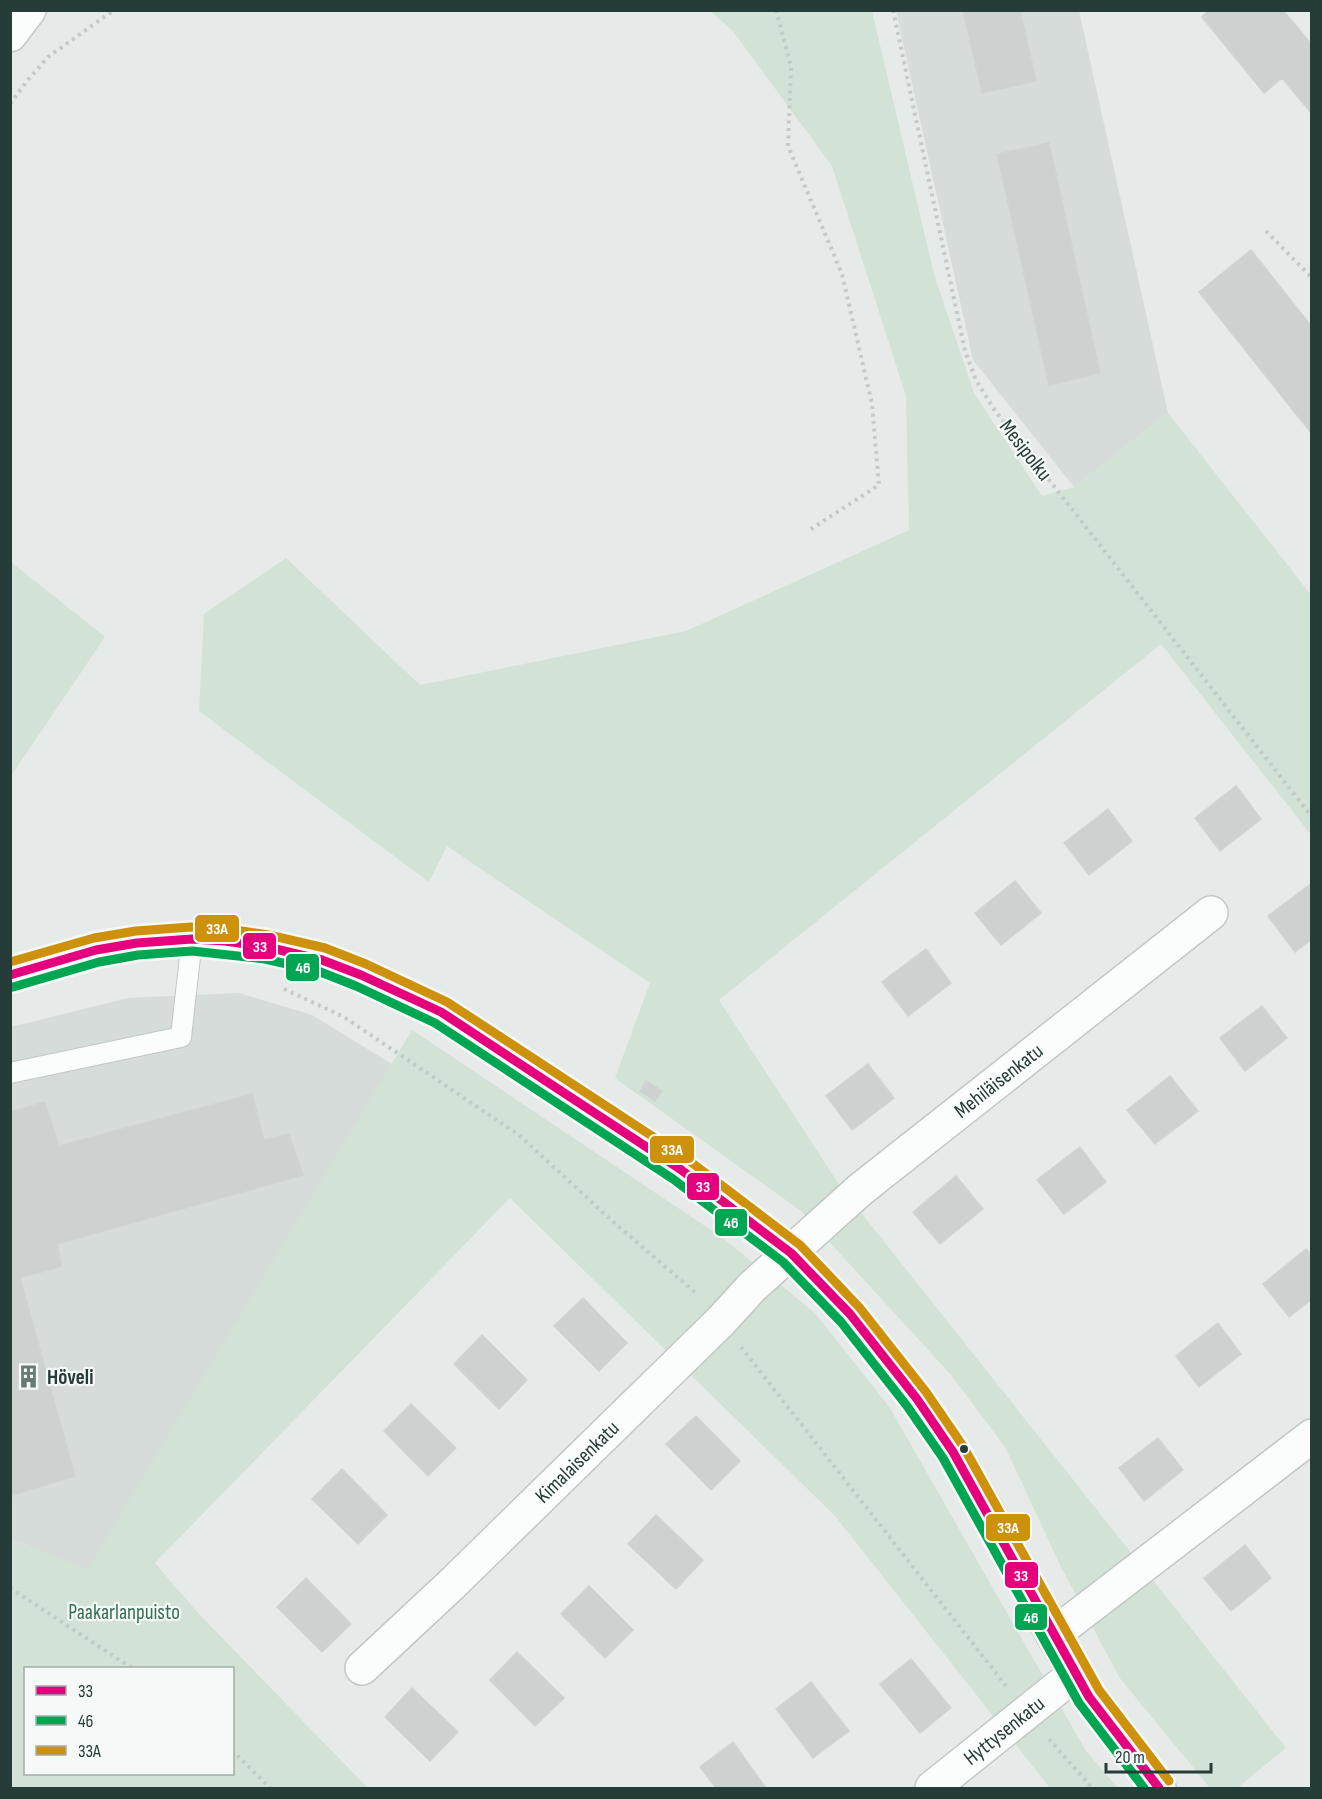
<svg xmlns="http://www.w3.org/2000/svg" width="1322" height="1799" viewBox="0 0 1322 1799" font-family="'Sofia Sans Condensed',sans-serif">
	<rect width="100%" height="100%" fill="#e6ebe9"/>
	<!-- built -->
	<path fill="#d5dcd9" d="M896 11H1079L1168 413 1074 487 973 360Z
		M239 993 312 1015 392 1064 88 1570 11 1539V1027L128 998Z"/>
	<!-- green -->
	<path fill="#d2e2d7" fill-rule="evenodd" d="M710 11H872L934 274 974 393 1042 496 1074 487 1168 413 1311 595V835L1161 644 719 1000 840 1186 1286 1748 1237 1788H1210L1119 1677 1061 1567 1005 1447 951 1375 801 1211 615 1078 650 983 447 846 429 882 199 711 204 614 286 558 420 685 686 631 909 530 906 396 832 166 732 30Z
		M11 562 105 637 11 776Z
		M412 1030 723 1238 815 1313 890 1408 1086 1751 1118 1788H1050L835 1516 510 1198 155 1563 198 1613 368 1788H11L10 1539 88 1569ZM26 1668H232V1774H26Z"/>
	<!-- building -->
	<path fill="#cdd2d0" stroke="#cfd4d2" stroke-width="1.5" d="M963 10H1020L1036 81 982 93Z
		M1209 10H1283L1312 45V114L1282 78 1264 93 1202 17Z
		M1049 143 1100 373 1049 385 997 154Z
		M1251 250 1312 327V434L1199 292Z
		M1236 786 1261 819 1220 851 1195 818Z
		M1108 809 1132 841 1089 875 1064 843Z
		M1015 881 1041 913 1001 945 975 913Z
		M1312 883V939L1295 952 1268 916Z
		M926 949 951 983 908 1016 882 982Z
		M1262 1006 1287 1038 1245 1071 1220 1038Z
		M868 1064 894 1098 852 1130 826 1096Z
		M1170 1076 1198 1111 1155 1144 1127 1110Z
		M646 1081 662 1091 655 1101 640 1091Z
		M252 1094 264 1140 289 1134 303 1175 57 1244 62 1266 20 1278 75 1476 10 1496V1112L45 1102 59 1146Z
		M1080 1147 1106 1182 1064 1214 1037 1180Z
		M956 1176 983 1209 940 1244 913 1212Z
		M1306 1249 1312 1256V1299L1289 1317 1263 1284Z
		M583 1298 627 1343 599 1371 554 1326Z
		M1218 1323 1241 1354 1199 1387 1176 1356Z
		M482 1335 527 1380 499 1409 454 1364Z
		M411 1404 456 1448 428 1476 384 1431Z
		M696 1416 740 1461 711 1490 666 1444Z
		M1158 1438 1183 1470 1144 1501 1119 1468Z
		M342 1469 387 1515 358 1544 312 1499Z
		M656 1515 703 1560 676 1589 628 1544Z
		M1245 1545 1271 1578 1231 1611 1204 1578Z
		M306 1578 351 1624 322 1652 277 1607Z
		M589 1586 633 1630 605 1658 561 1614Z
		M517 1652 564 1698 535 1726 490 1680Z
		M911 1659 951 1708 920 1733 880 1684Z
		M811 1682 849 1731 813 1758 776 1709Z
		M412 1688 458 1732 430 1761 385 1717Z
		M733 1742 766 1788H716L700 1767Z"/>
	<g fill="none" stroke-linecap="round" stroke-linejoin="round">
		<defs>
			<path id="lane" d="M10 1073 181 1037 192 939"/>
			<g id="street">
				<path d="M10 975 96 950 137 943 192 939 225 941 267 947 322 960 361 975 441 1012 680 1169 791 1253 850 1314 917 1399 953 1452 991 1518 1053 1635 1089 1697 1159 1788"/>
				<path d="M1053 1635 1312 1436"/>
				<path id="s1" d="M362 1668 451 1585 721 1321 752 1287 861 1189 1211 913"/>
				<path id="s2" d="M932 1788 1076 1673"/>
			</g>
			<path id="secondary" d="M10 35 29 10"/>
		</defs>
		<!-- lane casing -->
		<use href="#lane" stroke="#c3c8c6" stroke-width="22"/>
		<!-- street casing -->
		<use href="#street" stroke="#c3c8c6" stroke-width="36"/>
		<!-- secondary casing -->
		<use href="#secondary" stroke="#c2c8c6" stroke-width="36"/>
		<!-- path -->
		<path stroke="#c3cac8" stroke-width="4" stroke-dasharray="3 4.5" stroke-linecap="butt" d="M776 10 791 66 788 146 842 274 872 404 879 485 808 531
			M893 10 965 351 976 380 993 408 1312 817
			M10 104 27 81 48 57 114 10
			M1266 231 1312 278
			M284 989 344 1017 519 1135 610 1219 698 1295
			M741 1347 1006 1686
			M10 1588 132 1668
			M1049 1739 1092 1788
			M232 1750 270 1788"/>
		<!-- lane -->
		<use href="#lane" stroke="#fbfcfc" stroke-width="20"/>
		<!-- street -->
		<use href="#street" stroke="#fbfcfc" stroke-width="33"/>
		<!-- secondary -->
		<use href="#secondary" stroke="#fbfcfc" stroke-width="33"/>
		<defs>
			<path id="bus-1" d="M10 975 96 950 137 943 192 939 225 941 267 947 322 960 361 975 441 1012 680 1169 791 1253 850 1314 917 1399 953 1452 1089 1697 1159 1788"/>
			<path id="bus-2" d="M13 987 99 962 138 955 192 951 265 959 318 971 356 986 435 1023 673 1179 783 1262 841 1322 907 1406 943 1458 1079 1703 1144 1788"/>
			<path id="bus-3" d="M10 962 94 938 136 931 191 927 227 929 269 935 325 948 366 964 447 1002 687 1159 800 1245 859 1307 926 1392 963 1446 1099 1690 1169 1781"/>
		</defs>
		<!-- bus-1 casing -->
		<use href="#bus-1" stroke="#f5f9f7" stroke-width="14"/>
		<!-- bus-2 casing -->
		<use href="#bus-2" stroke="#f5f9f7" stroke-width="14"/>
		<!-- bus-3 casing -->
		<use href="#bus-3" stroke="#f5f9f7" stroke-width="14"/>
		<!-- bus-1 -->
		<use href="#bus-1" stroke="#e5007d" stroke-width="9"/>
		<!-- bus-2 -->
		<use href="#bus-2" stroke="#00a651" stroke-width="9"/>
		<!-- bus-3 -->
		<use href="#bus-3" stroke="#cd910b" stroke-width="9"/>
	</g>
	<!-- icons -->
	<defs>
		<symbol id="building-bare" viewBox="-9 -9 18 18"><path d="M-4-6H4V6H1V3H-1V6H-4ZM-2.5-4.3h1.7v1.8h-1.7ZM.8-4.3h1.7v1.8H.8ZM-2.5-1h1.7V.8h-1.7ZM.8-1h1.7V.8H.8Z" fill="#697976" stroke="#f5f9f7" stroke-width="2.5" paint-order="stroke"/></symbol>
	</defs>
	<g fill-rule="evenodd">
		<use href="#building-bare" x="12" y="1360" width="33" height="33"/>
	</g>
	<!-- markers -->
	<circle fill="#263c38" stroke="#f5f9f7" stroke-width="2" cx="964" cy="1449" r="5"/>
	<g text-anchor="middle" stroke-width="4.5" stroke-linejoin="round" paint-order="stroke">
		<!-- street labels -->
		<g font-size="21" fill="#263c38" stroke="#f5f9f7">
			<text transform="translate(1026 450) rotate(52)" y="7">Mesipolku</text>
			<text dy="7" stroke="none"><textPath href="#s1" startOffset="867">Mehiläisenkatu</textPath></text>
			<text dy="7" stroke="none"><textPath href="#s1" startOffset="298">Kimalaisenkatu</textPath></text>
			<text dy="7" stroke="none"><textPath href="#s2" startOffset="92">Hyttysenkatu</textPath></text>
		</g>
		<!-- poi labels -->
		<g font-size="21" font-weight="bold" fill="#263c38" stroke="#f5f9f7" text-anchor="start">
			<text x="47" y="1384">Höveli</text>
		</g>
		<!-- park labels -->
		<g font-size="21" fill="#356f4f" stroke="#f5f9f7">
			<text x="124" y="1619">Paakarlanpuisto</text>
		</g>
	</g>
	<g stroke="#f5f9f7" stroke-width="2">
		<rect x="194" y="914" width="46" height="29" rx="6" fill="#cd910b"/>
		<rect x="242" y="932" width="35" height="28" rx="6" fill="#e5007d"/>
		<rect x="285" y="953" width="35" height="29" rx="6" fill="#00a651"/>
		<rect x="649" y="1135" width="46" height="29" rx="6" fill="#cd910b"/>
		<rect x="686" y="1172" width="34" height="29" rx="6" fill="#e5007d"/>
		<rect x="714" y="1208" width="34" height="29" rx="6" fill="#00a651"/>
		<rect x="985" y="1513" width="46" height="29" rx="6" fill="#cd910b"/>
		<rect x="1004" y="1561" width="35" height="28" rx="6" fill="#e5007d"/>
		<rect x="1014" y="1603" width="34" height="28" rx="6" fill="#00a651"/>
	</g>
	<g font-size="16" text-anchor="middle" font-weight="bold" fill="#fff">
		<text x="217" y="934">33A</text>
		<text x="260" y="952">33</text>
		<text x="303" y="973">46</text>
		<text x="672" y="1155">33A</text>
		<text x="703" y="1192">33</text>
		<text x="731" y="1228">46</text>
		<text x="1008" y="1533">33A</text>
		<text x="1021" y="1581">33</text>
		<text x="1031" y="1623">46</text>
	</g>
	<!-- border -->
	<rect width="1322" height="1799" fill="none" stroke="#263c38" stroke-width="24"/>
	<!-- legend -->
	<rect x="24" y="1667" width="210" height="108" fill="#f5f9f7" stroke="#a2adab" stroke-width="1.5"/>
	<rect x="36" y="1686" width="30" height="9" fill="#e5007d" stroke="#a2adab" stroke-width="1.5"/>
	<text x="78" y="1697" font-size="18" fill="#263c38">33</text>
	<rect x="36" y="1716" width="30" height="9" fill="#00a651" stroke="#a2adab" stroke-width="1.5"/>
	<text x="78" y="1727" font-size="18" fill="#263c38">46</text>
	<rect x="36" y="1746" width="30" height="9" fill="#cd910b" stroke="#a2adab" stroke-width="1.5"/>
	<text x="78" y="1757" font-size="18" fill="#263c38">33A</text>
	<!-- scale -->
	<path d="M1106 1763v9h105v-9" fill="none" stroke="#263c38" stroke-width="3"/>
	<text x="1115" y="1763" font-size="18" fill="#263c38" stroke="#f5f9f7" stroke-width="4.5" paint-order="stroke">20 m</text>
</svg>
